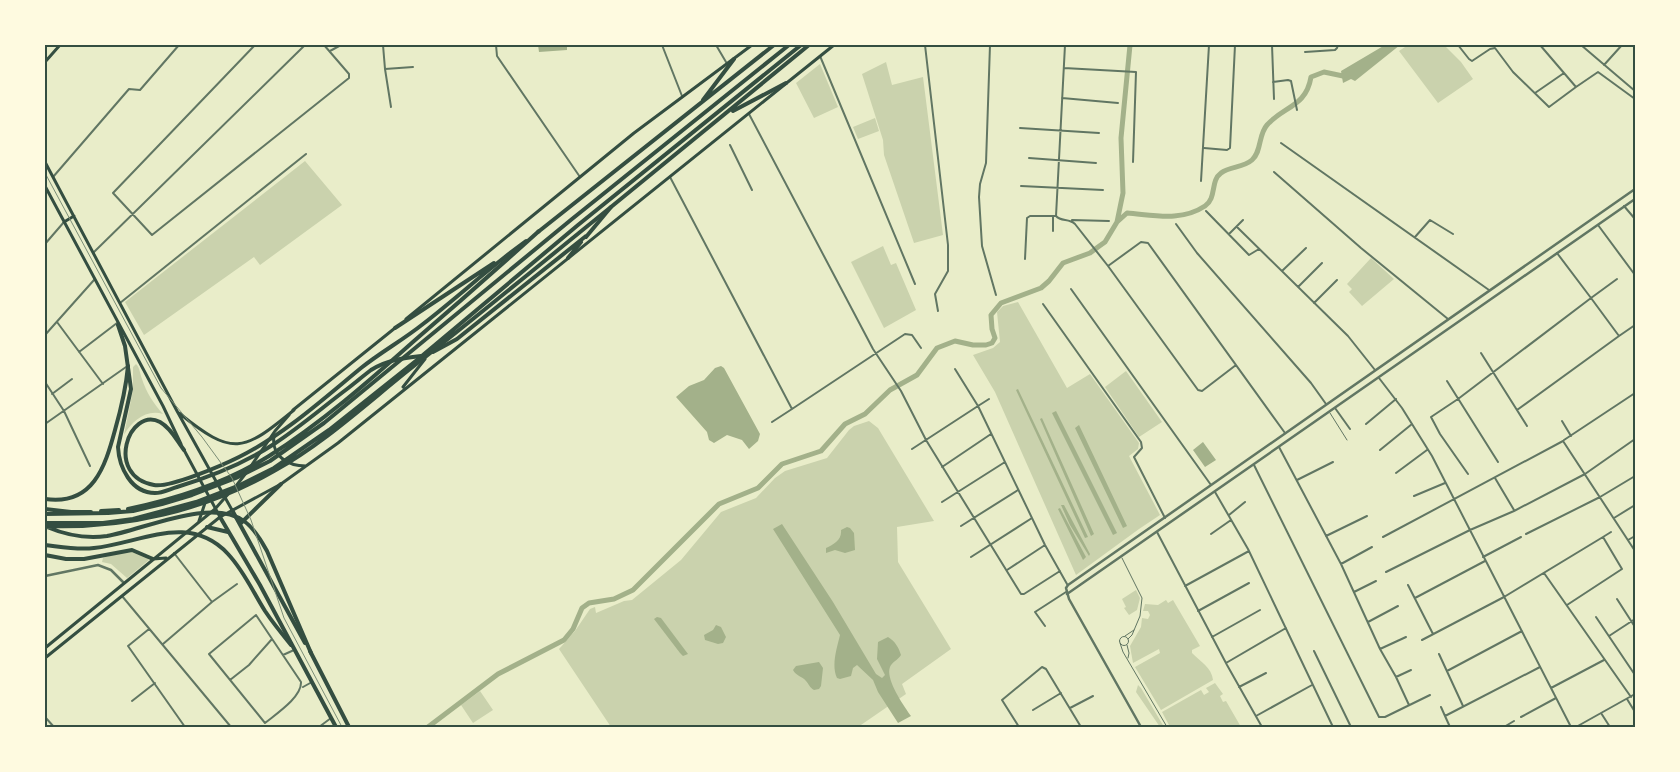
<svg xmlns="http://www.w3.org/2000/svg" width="1680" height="772" viewBox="0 0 1680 772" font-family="Signika,sans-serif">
	<rect width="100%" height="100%" fill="#e9edc9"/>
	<!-- green -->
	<path fill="#cad2ad" d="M1408 45H1444L1461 62 1473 79 1438 103 1399 51Z
		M886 62 892 85 923 77 943 235 914 243 884 155 883 140 862 74Z
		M820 64 838 107 814 118 796 83Z
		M875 118 879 131 858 139 853 127Z
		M305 161 342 205 260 265 254 257 144 335 125 302Z
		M883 246 891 265 896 263 916 310 884 328 851 262Z
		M1371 258 1394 279 1362 306 1349 292 1352 289 1347 284Z
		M1018 302 1067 388 1090 374 1139 443 1138 449 1129 456 1160 515 1139 529 1076 575 995 392 973 355 993 348 1000 342 997 312 1003 306Z
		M136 364C140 368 140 374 142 379 146 392 154 404 163 414 146 409 132 421 124 435L133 390V367Z
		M1126 371 1162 422 1139 437 1105 387Z
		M869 421 878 428 934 521 897 527 898 562 951 649 902 684 906 694 858 727H611L559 649 575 631 590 609 595 607 596 613 624 601 632 600 681 560 721 512 756 498 775 478 785 471 827 458 849 430 854 426Z
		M135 552 144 555 149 560 127 578 111 564 102 562 103 558 118 553Z
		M1136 590 1140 598 1137 610 1129 615 1124 608 1126 607 1122 599Z
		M1166 600 1168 603 1173 600 1200 646 1192 650V653C1200 661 1212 668 1213 680L1161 710 1135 667 1160 653 1159 649 1133 663 1130 646 1141 627 1142 618 1148 619 1150 615 1148 611H1143L1145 604 1158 605Z
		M1215 683 1223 694 1220 696 1223 702 1226 701 1241 727H1170L1162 712 1201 690 1204 695 1209 692 1206 688Z
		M1138 685 1141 688 1164 727H1160L1136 692Z
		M480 691 493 710 473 723 461 705Z"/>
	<!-- water -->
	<path fill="#a3b18a" d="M538 45H567V50L539 52Z
		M1385 45H1400L1355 81 1351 79 1343 83 1341 71Z
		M721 366 724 368 760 434 758 441 749 449 742 440 727 435 714 443 709 440 707 432 676 397 689 386 704 380 715 368Z
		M1018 389 1088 537 1085 538 1016 390Z
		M1056 411 1117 533 1113 535 1052 413Z
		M1042 418 1094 534 1091 536 1040 419Z
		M1079 425 1127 526 1123 528 1075 428Z
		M1203 442 1216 460 1205 467 1193 450Z
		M1061 505H1064L1090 554 1089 556 1070 525Z
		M1060 508 1086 557 1083 560 1058 509Z
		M782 524 833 602 876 674 882 678 885 675 877 659 878 642 888 637C895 641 899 648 901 655 898 660 892 662 890 667 885 679 904 706 911 716L898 723 878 692 873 680 857 665 853 668 851 676 840 679 837 678C831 665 837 648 840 635L773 529Z
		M847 527 850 528 854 533 855 550 845 553 835 550 826 553V548C834 544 842 540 841 530Z
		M657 617 661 618 688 654 683 656 680 653 654 619Z
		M716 625 721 627 726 637 723 643 718 644 705 640 704 635 713 630Z
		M819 662 823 668 821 686 819 689 814 690C809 687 809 684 806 681 802 676 796 676 793 670L796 666Z"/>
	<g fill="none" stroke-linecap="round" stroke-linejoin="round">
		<!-- canal -->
		<path stroke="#a3b18a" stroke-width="5" d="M1117 222 1123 193 1121 138 1130 45
			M428 727 498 674 564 640 573 629 582 608 589 603 614 599 633 590 719 504 758 488 782 464 821 451 845 424 865 414 890 390 917 375 937 348 955 341 973 345H986L992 343 995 338 992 329 991 315 1001 303 1041 288 1049 281 1063 263 1090 253 1098 247 1105 242 1117 222 1127 213C1154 215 1181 222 1205 206 1217 198 1210 181 1221 173 1230 166 1243 168 1252 160 1262 151 1258 135 1267 125 1284 106 1306 107 1311 77L1324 72 1343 76 1348 74"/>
		<!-- service -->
		<path stroke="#617663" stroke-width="1" d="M1330 413 1347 440
			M1122 558 1142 598 1140 616 1132 635 1128 639
			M1125 636 1134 630
			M1119.5 641a4.5 4.5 0 1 1 9 0a4.5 4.5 0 1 1-9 0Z
			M1120 643 1123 652 1167 727
			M1127 645 1129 653 1128 658"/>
		<!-- minor -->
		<path stroke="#617663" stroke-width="2" d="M255 45 113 193 152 235 349 78V74L324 45
			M383 45 385 69 391 107
			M496 45 497 56 580 177
			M662 45 682 96
			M716 45 726 62
			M925 45 948 245V271L935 294 938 311
			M990 45 986 163 980 184 979 197 982 246 996 295
			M1065 45 1056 216C1061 222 1069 218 1075 224L1108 266 1198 390 1202 391 1236 365
			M1272 45 1274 99
			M1458 45 1469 59 1472 61 1490 49 1495 48 1513 72 1549 107 1576 87
			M1540 45 1576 87 1598 72 1635 99
			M1581 45 1635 91
			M202 46 203 45
			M330 51 341 45
			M1305 52 1335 50 1337 48 1338 45
			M820 56 915 284
			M1604 65 1622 45
			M1064 68 1136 72 1133 162
			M385 69 413 67
			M1273 82 1288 80 1291 81 1297 110
			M1535 93 1564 73
			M1062 98 1118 103
			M749 114 873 349 901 391 926 440 1021 594H1024L1060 571
			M1020 128 1099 133
			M1281 143 1489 290
			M730 145 752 190
			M1204 148 1227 150 1230 148 1235 45
			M1029 158 1096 163
			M1274 172 1361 248 1448 319
			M53 177 129 89 140 90 179 45
			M670 177 792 409 905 334 912 335 921 348
			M1201 181 1209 45
			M1021 186 1103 190
			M1624 206 1635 219
			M1206 211 1249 255 1259 249
			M1072 220 1109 221
			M1176 224 1197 253 1311 383 1326 404
			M1598 225 1635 275
			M1237 227 1348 336 1375 370
			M1053 231V216
			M1229 234 1243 220
			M1415 237 1430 220 1453 234
			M45 244 64 222
			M94 252 305 45
			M1025 259 1027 218 1030 216H1056
			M1108 266 1141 242 1148 243 1285 433
			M1282 271 1306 248
			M1298 287 1322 263
			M1071 289 1211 485
			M120 303 306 154
			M1314 303 1337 280
			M1043 304 1141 442 1142 448 1134 457 1165 518
			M57 322 103 384
			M45 335 94 280
			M1619 336 1635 325
			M79 352 117 323
			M1481 353 1527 426
			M955 369 978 406 989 399
			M1379 378 1402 408 1432 456 1571 727
			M1447 381 1498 462
			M45 382 64 411 90 466
			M52 394 72 379
			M1335 408 1350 429
			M1517 410 1619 336 1591 298 1617 279
			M1562 421 1571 436
			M772 422 792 409
			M45 424 126 367
			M1366 424 1396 399
			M1564 440 1635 393
			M1279 447 1341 564 1380 649 1396 677 1409 705
			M912 449 978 406 1045 545 1067 584
			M1380 450 1412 424
			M1254 465 1379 717H1385L1430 695
			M942 467 991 434
			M1396 473 1427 450
			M1468 474 1440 434 1431 417 1458 399 1591 298 1557 253
			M1495 478 1514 510
			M1297 480 1333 462
			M1215 492 1248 549 1333 727
			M1414 496 1445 483
			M942 502 1005 462
			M1229 515 1245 502
			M1614 518 1635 505
			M961 526 1018 490
			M1157 532 1227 665 1262 727
			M1211 534 1231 520
			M1526 534 1600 497 1635 476
			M1326 536 1367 516
			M1383 537 1563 441 1635 551
			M1628 540 1635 536
			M174 553 212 602
			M971 557 1032 518
			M1483 557 1521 537
			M1341 564 1372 547
			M1007 570 1045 545
			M1386 572 1470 530 1514 511 1585 474 1635 439
			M1544 573 1631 697
			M1408 585 1433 634
			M1185 586 1249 551
			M1354 592 1376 581
			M122 596 231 727
			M1415 598 1485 561
			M1617 599 1635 627
			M1567 605 1622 569 1603 537 1611 532
			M1198 611 1249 583
			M256 615 301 682C302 697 276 714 265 723L209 654Z
			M1596 617 1635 675
			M1368 622 1398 606
			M1045 626 1035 612 1066 592
			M149 629 128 646 185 727
			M1609 636 1635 619
			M1212 637 1260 610
			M1422 640 1504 597 1603 537
			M163 644 212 602 237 584
			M1380 649 1406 637
			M1314 651 1351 727
			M1439 654 1463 706
			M283 655 294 650
			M1226 663 1286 628
			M1447 671 1522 631
			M1396 677 1411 670
			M230 680 249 665 272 639
			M303 687 312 682
			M1239 687 1266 673
			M1551 688 1604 660
			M1627 699 1635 712
			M132 701 155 683
			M1441 707 1445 716
			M1070 708 1093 696
			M1033 710 1061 693
			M1601 713 1610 727
			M1256 716 1312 685
			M45 717 54 727
			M1521 717 1556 698
			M319 727 331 718
			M1019 727 1002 700 1042 667 1046 669 1081 727
			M1297 727 1298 726
			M1450 727 1445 716 1540 667
			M1504 727 1514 721
			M1576 727 1635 694"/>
		<!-- tertiary -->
		<path stroke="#617663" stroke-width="2.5" d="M45 576 98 565 111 570 124 583
			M1067 594 1635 199
			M1141 727 1069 599 1066 588 1068 585 1635 189"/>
		<!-- secondary -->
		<path stroke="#344e41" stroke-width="3" d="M45 62 60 45
			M406 319 634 133 752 45
			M403 387 425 359
			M293 410 395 328
			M274 436C271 456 288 466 306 466
			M251 466 275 431 289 415
			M236 486 246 473
			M153 559 166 558
			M45 648 215 509 230 492
			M45 658 220 517 281 484 338 443 834 45"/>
		<!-- primary -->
		<path stroke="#344e41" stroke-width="3" d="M45 162 177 411 232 510
			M45 186 163 406 181 444
			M64 222 74 216
			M179 413C233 457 243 452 294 410
			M184 450 220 517
			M199 521 206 500"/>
		<!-- trunk -->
		<path stroke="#344e41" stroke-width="4" d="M703 100 734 59
			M733 111 786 83
			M538 232 774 45
			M586 237 611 207 809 45
			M568 258 581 242
			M118 325 125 346 131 389 118 447C119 467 131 493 155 493 162 493 170 489 177 487 210 477 245 463 274 444 300 427 323 407 347 389 355 383 363 376 371 370 387 360 403 358 421 356
			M395 328 494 263
			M433 352 457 339 586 236
			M184 450C177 441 171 428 160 422 129 406 104 476 154 485 170 488 223 465 239 457 285 434 322 400 361 368 381 352 403 340 423 324 458 297 490 267 526 241
			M232 510 305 643
			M220 517 260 585 336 727
			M240 524 281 484
			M207 527 228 532
			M310 651 349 727"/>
		<!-- motorway -->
		<path stroke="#344e41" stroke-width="4" d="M45 499C93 506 105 467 115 430 121 409 126 388 128 366
			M45 509 71 512H91
			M128 509C177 499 227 482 269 456 321 423 368 382 414 341 456 305 498 268 539 231
			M101 511 119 510
			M45 514 108 513 133 511 162 504 192 495 236 478 270 461 324 423 572 219 789 45
			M45 523H103L133 519 196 502 240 485 274 468 329 430 417 360 578 225 801 45
			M45 526C125 529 204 511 274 471 323 444 366 404 410 369 478 316 544 261 611 207
			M47 527C66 535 86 539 107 536 143 530 211 497 244 521 254 528 261 540 267 551L311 653
			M45 545C62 547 77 550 94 548 141 543 189 512 228 554 244 571 253 592 265 611 273 623 282 634 291 645
			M45 555 66 559H84L132 550 153 559"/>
		<!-- rail -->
		<path stroke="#7c8e77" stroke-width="1" d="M45 173 161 388 202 437 232 478 251 520 284 618 342 727"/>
	</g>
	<!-- border -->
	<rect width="1680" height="772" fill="none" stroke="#fefae0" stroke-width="92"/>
	<rect x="46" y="46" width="1588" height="680" fill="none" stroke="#344e41" stroke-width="2"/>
</svg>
